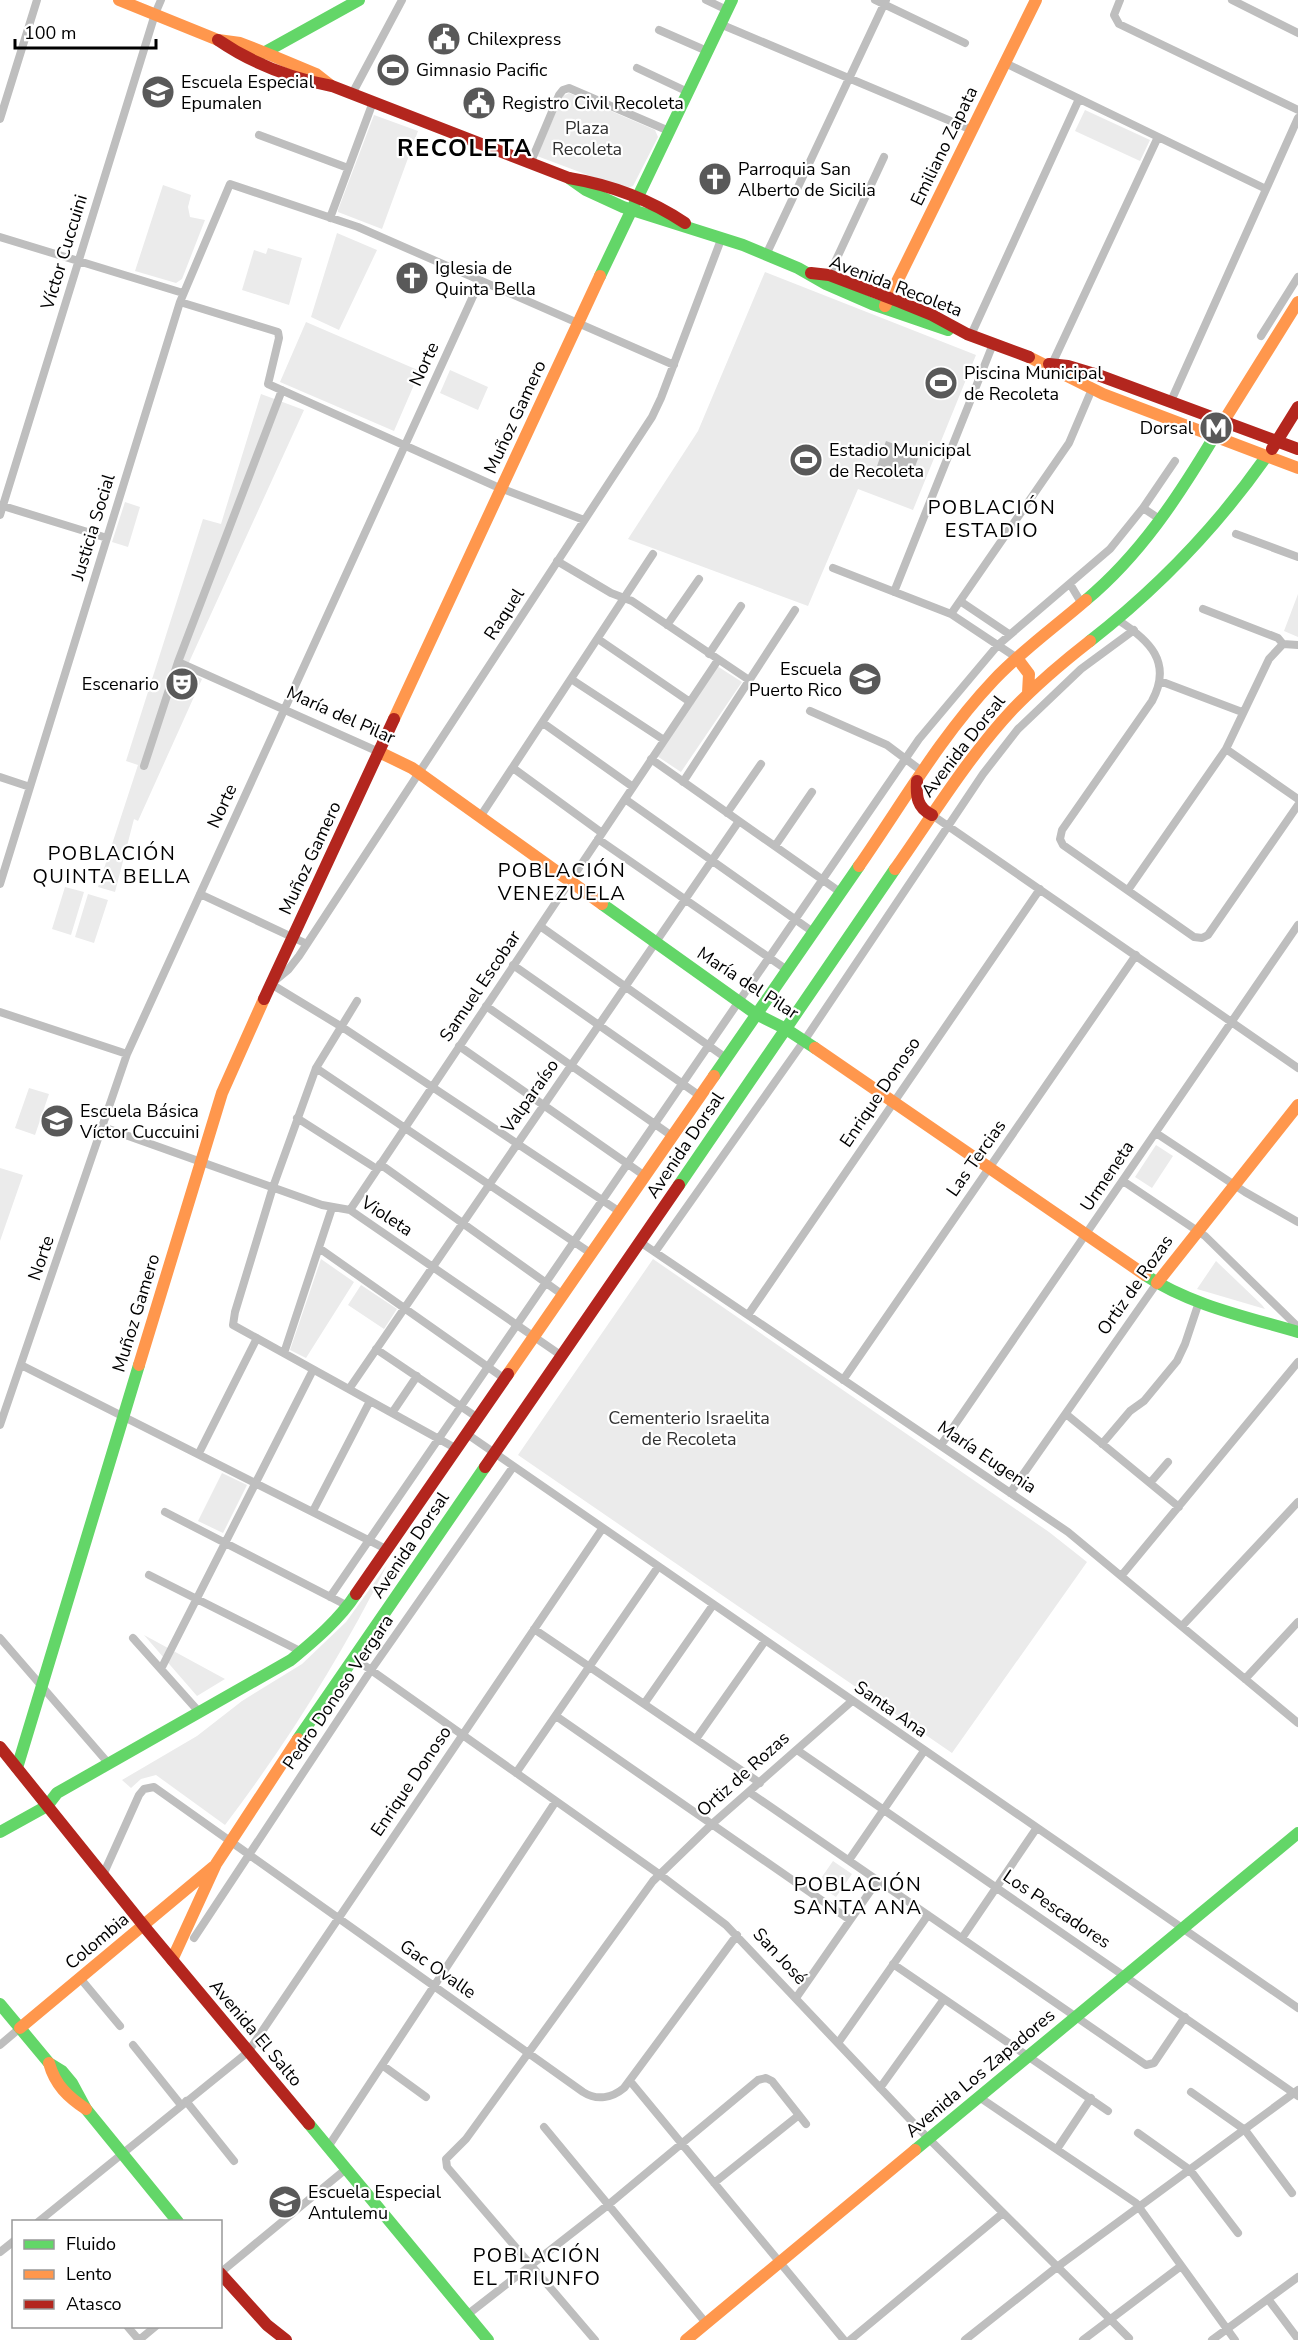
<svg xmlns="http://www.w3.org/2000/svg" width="1298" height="2340" viewBox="0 0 1298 2340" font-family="'Nunito Sans',sans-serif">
	<rect width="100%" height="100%" fill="#fff"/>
	<!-- green -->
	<path fill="#ebebeb" d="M569 93 655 130 658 137 633 186 625 189 537 156 563 96Z
		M1085 110 1150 140 1140 161 1075 131Z
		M374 115 418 131 382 229 338 212V210Z
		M163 185 191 195 188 207 190 217 205 220 182 279 176 283 135 271Z
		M337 233 377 250 339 330 311 317Z
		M268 248 302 258 289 305 242 290 254 250 266 254Z
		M765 272 976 355 913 510 858 489 808 606 628 539 698 431Z
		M306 322 420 371 394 431 280 382Z
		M450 370 488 387 478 410 440 393Z
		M261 394 304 410 185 671 202 679 138 821 134 819 115 892 98 887 138 765 126 761 203 519 221 524Z
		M125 502 140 507 128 547 112 542Z
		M1298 594V637L1284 631Z
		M717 666 742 682 681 772 657 756Z
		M65 887 84 892 71 935 52 929Z
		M88 894 108 900 94 943 75 937Z
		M29 1088 49 1094 35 1135 15 1128Z
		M1156 1145 1173 1156 1152 1188 1135 1177Z
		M0 1168 23 1175 0 1241Z
		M321 1259 354 1282 306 1358 290 1350Z
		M653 1259 1049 1532 1087 1562 952 1753 518 1455Z
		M1216 1261 1262 1305 1265 1309 1197 1289Z
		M361 1285 397 1309 384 1329 348 1305Z
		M222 1473 247 1485 223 1533 198 1521Z
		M387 1565C341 1657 287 1743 225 1825L156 1775 141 1779 131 1788 122 1780 197 1736 242 1701 302 1664 346 1622Z
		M144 1635 225 1679 197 1696Z
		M833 1861 852 1874 836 1897 817 1884Z"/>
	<!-- water -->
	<path fill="#bdbdbd" d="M886 441 920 453 911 478 877 466Z"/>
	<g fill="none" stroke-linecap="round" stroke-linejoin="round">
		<!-- street -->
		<path stroke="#bebebe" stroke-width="8" d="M706 0 727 10
			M875 0 965 43
			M1120 0 1114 15 1119 24 1298 110
			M1232 0 1298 33
			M720 24 972 130
			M659 30 707 51
			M1005 63 1266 189
			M637 68 688 92
			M352 94 402 0
			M0 119 37 0
			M259 135 348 168
			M530 164 559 95 563 90 569 88 669 131
			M330 218 373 102
			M0 237 183 293
			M766 255 886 0
			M829 275 884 157
			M180 302 278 332 279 338 268 384 495 486 584 520
			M971 335 1079 99
			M1261 336 1298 277
			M1052 364 1158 137
			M1171 401 1298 118
			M0 505 107 538
			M1143 508 1161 520
			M0 515 155 14 161 0
			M1236 534 1298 557
			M557 561 611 593 632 601 749 680
			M833 568 951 614 1017 658
			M1070 584 1082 604
			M894 592 993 344
			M960 601 1009 634
			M1203 609 1278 638 1283 644 1298 645
			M951 614 1069 443 1092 389
			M1118 620C1149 640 1173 662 1152 701L1062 830 1060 839 1063 845 1194 937 1202 938 1208 935 1298 805
			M667 625 699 579
			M598 639 690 702
			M709 654 741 606
			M178 662 379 752
			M571 679 664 740
			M1160 681 1242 712
			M810 711 887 745 923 772
			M543 723 633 787
			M1226 749 1298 799
			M651 759 840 892
			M144 766 178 662 282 390
			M513 768 602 833
			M0 777 30 787
			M683 782 795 610
			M625 799 813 932
			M727 813 761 764
			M932 815 1298 1068
			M480 817 653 554
			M598 839 787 970
			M775 846 812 792
			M0 884 180 302 230 184 358 227 674 365
			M1128 890 1226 749 1269 659 1283 644
			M200 894 307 944
			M540 926 726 1058
			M513 965 700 1096
			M357 1001 316 1068 273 1187 235 1312 233 1325 457 1449
			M486 1006 672 1136
			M0 1012 127 1054
			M459 1046 645 1176
			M316 1068 592 1254
			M297 1118 377 1169
			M103 1127 322 1205 350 1210 562 1356
			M1156 1133 1245 1192 1298 1222
			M380 1164 563 1295
			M1123 1181 1205 1236 1298 1327
			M350 1210 718 660
			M620 1212 342 1027 271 984 288 970 299 956 652 417 661 398 722 237
			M640 1242 1068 1532 1298 1723
			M319 1248 505 1379
			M655 1252 804 1041 983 774 1018 729 1081 669 1134 630
			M748 1315 1040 889
			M376 1349 478 1418
			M284 1353 332 1208
			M21 1365 388 1550
			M843 1380 1136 955
			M349 1389 739 821
			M392 1413 417 1376
			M1066 1414 1179 1507
			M0 1425 127 1054 480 281
			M467 1434 1298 2008
			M1102 1444 1130 1411 1144 1401 1177 1361 1185 1344 1199 1302
			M941 1445 1298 925
			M199 1453 257 1338
			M1150 1483 1168 1462
			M1010 1493 1157 1283
			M313 1511 370 1401
			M165 1512 348 1606
			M149 1575 302 1652
			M1122 1575 1298 1362
			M330 1597 919 739 998 645 1110 549 1143 508 1175 461
			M1182 1626 1298 1502
			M534 1629 760 1783
			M0 1638 109 1764
			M133 1638 200 1713
			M354 1658 659 1874 726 1925 920 2130 1129 2338
			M161 1669 313 1370
			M1245 1679 1298 1622
			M644 1704 713 1605
			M556 1716 850 1920
			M696 1739 765 1641
			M797 1750 1298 2096
			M516 1773 658 1567
			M749 1792 1146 2065 1154 2063 1185 2017
			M849 1860 924 1751
			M103 1875 139 1795 144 1789 154 1787 583 2092C597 2101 612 2098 624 2088L737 1935
			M194 1938 371 1670 513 1467
			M962 1938 1036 1829
			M893 1964 1108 2111
			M80 1978 120 2026
			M796 1998 878 1880
			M838 2043 928 1915
			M0 2045 20 2028
			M133 2045 181 2105
			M382 2065 426 2097
			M630 2081 844 2340
			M880 2088 944 1999
			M1191 2092 1245 2130 1292 2193
			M979 2097 1136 2203 1235 2340
			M186 2101 234 2161
			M544 2127 706 2323
			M1138 2133 1190 2170 1238 2233
			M328 2147 556 1801
			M1057 2149 1091 2098
			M714 2183 799 2115
			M38 2222 248 2052 602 1529
			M0 2252 14 2241
			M220 2273 346 2169
			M1268 2299 1298 2339
			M467 2315 608 2205 758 2080 766 2078 772 2081 806 2124
			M127 2326 139 2340
			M139 2340 156 2326
			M595 2340 447 2167 446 2159 466 2139 653 1881 712 1824 852 1701
			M850 2340 1003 2213
			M965 2340 1057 2267 1298 2090
			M1083 2340 1181 2266
			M1212 2340 1298 2277"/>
		<!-- fast -->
		<path stroke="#63d668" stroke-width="12" d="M258 56 359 0
			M569 178 586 190 623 207 743 245 798 268 826 284 872 304 948 330
			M600 276 732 0
			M1086 600C1140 555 1178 497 1214 437
			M1090 641C1158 588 1216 528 1266 457
			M602 904 756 1014 786 1029 815 1048
			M714 1076 859 866
			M679 1185 895 869
			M1145 1275C1190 1305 1247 1317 1298 1332
			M298 1739 485 1467
			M17 1768 139 1365
			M47 1806 57 1793 291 1660C315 1640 339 1620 356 1594
			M0 1832 47 1806
			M0 2004 49 2063 62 2071 72 2083 86 2109 178 2222
			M309 2124 488 2340
			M915 2150 1298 1833"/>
		<!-- slow -->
		<path stroke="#ff974d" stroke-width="12" d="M119 0 218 40 240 43 273 56 316 74 330 85
			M885 306 1036 0
			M1029 357 1103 394 1298 468
			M1220 427 1298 302
			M1017 658 1029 674 1028 693
			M394 719 600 276
			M379 752 412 768 602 904
			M859 866C902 804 941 736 993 681 1021 651 1055 627 1086 600
			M895 869C933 815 968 757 1013 709 1037 684 1063 662 1090 641
			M815 1048 1145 1275
			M1157 1283 1298 1105
			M139 1365 222 1093 264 999
			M508 1374 714 1076
			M172 1960 216 1864 298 1739
			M20 2028 213 1867
			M49 2063C55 2085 68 2097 86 2109
			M686 2340 915 2150"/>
		<!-- jam -->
		<path stroke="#b3261e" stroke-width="12" d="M218 40C253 64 290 78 332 86L569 178C611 185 649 199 685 223
			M811 273 829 275 900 302 932 315 967 334 1029 357
			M1049 364 1068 366 1098 375 1298 449
			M1272 449 1298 407
			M917 781C916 796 917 808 932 815
			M264 999 394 719
			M485 1467 679 1185
			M356 1594 508 1374
			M0 1747 148 1931 309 2124
			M220 2273 267 2325 286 2340"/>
	</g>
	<!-- icons -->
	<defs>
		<symbol id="civic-disc" viewBox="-11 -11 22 22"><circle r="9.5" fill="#595959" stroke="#fff"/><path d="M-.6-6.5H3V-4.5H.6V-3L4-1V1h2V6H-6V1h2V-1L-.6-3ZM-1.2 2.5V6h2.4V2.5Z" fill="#fff"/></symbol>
		<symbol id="stadium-disc" viewBox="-11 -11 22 22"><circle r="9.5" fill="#595959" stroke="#fff"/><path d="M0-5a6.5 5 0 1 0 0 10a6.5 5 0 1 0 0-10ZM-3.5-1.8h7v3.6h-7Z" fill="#fff"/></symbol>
		<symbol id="school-disc" viewBox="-11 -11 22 22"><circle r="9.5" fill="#595959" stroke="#fff"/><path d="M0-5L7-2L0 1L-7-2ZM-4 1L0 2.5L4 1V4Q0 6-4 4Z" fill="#fff"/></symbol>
		<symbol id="church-disc" viewBox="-11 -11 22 22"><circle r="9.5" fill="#595959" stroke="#fff"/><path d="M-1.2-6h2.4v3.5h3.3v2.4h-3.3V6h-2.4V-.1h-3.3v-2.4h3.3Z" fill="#fff"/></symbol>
		<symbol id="metro-disc" viewBox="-11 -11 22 22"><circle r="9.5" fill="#595959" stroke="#fff"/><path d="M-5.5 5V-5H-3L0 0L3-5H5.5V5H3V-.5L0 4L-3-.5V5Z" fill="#fff"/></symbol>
		<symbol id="theatre-disc" viewBox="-11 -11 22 22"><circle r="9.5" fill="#595959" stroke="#fff"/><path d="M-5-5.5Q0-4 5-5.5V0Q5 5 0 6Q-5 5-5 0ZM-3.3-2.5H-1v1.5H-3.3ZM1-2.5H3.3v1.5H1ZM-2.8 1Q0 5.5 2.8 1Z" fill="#fff"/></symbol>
	</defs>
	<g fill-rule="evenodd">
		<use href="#civic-disc" x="425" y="20" width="38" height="38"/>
		<use href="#stadium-disc" x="374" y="51" width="38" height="38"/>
		<use href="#school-disc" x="139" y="73" width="38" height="38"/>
		<use href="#civic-disc" x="460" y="84" width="38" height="38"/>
		<use href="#church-disc" x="696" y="160" width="38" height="38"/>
		<use href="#church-disc" x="393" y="259" width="38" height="38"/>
		<use href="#stadium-disc" x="922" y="364" width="38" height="38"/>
		<use href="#metro-disc" x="1197" y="409" width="38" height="38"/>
		<use href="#stadium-disc" x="787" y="441" width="38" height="38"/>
		<use href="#school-disc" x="846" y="660" width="38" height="38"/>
		<use href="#theatre-disc" x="163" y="665" width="38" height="38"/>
		<use href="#school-disc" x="38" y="1102" width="38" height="38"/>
		<use href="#school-disc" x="266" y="2183" width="38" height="38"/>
	</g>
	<g text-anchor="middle" stroke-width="4.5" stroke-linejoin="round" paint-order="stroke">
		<!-- poi labels -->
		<g font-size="18" fill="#000" stroke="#fff" text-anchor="start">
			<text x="467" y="45">Chilexpress</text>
			<text x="416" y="76">Gimnasio Pacific</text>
			<text x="181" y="88">Escuela Especial<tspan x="181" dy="21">Epumalen</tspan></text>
			<text x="502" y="109">Registro Civil Recoleta</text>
			<text x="738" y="175">Parroquia San<tspan x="738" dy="21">Alberto de Sicilia</tspan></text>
			<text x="435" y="274">Iglesia de<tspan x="435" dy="21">Quinta Bella</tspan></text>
			<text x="964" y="379">Piscina Municipal<tspan x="964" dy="21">de Recoleta</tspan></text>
			<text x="1193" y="434" text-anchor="end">Dorsal</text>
			<text x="829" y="456">Estadio Municipal<tspan x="829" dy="21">de Recoleta</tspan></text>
			<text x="842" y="675" text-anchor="end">Escuela<tspan x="842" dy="21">Puerto Rico</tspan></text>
			<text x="159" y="690" text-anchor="end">Escenario</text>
			<text x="80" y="1117">Escuela Básica<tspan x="80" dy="21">Víctor Cuccuini</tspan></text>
			<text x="308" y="2198">Escuela Especial<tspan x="308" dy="21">Antulemu</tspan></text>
		</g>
		<!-- park labels -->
		<g font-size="18" fill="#313131" stroke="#fff">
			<text x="587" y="134">Plaza<tspan x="587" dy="21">Recoleta</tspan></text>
			<text x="689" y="1424">Cementerio Israelita<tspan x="689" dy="21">de Recoleta</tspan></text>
		</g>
		<!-- street labels -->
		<g font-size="18" fill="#000" stroke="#fff">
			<text transform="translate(944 146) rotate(-64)" y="6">Emiliano Zapata</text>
			<text transform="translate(64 252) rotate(-73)" y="6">Víctor Cuccuini</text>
			<text transform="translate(896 286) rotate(21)" y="6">Avenida Recoleta</text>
			<text transform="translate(424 364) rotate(-65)" y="6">Norte</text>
			<text transform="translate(515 417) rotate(-65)" y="6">Muñoz Gamero</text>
			<text transform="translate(93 527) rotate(-73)" y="6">Justicia Social</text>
			<text transform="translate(504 614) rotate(-57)" y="6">Raquel</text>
			<text transform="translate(341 715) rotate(24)" y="6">María del Pilar</text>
			<text transform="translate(963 746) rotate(-52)" y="6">Avenida Dorsal</text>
			<text transform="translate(222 806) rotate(-65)" y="6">Norte</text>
			<text transform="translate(310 858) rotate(-65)" y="6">Muñoz Gamero</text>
			<text transform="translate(748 983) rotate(33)" y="6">María del Pilar</text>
			<text transform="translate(480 986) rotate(-56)" y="6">Samuel Escobar</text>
			<text transform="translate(880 1092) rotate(-56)" y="6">Enrique Donoso</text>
			<text transform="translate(530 1096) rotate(-55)" y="6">Valparaíso</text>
			<text transform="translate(685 1145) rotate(-56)" y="6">Avenida Dorsal</text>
			<text transform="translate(976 1158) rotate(-55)" y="6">Las Tercias</text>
			<text transform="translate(1107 1176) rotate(-56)" y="6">Urmeneta</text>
			<text transform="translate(387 1216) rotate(33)" y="6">Violeta</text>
			<text transform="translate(41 1258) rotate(-71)" y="6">Norte</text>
			<text transform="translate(1135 1285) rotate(-55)" y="6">Ortiz de Rozas</text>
			<text transform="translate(136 1313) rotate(-73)" y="6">Muñoz Gamero</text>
			<text transform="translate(987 1457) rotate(34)" y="6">María Eugenia</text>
			<text transform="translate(410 1545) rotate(-56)" y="6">Avenida Dorsal</text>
			<text transform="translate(338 1692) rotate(-56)" y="6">Pedro Donoso Vergara</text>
			<text transform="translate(891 1709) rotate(35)" y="6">Santa Ana</text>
			<text transform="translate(743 1774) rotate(-42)" y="6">Ortiz de Rozas</text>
			<text transform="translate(411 1781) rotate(-56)" y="6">Enrique Donoso</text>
			<text transform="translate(1057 1909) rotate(34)" y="6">Los Pescadores</text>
			<text transform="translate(97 1941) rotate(-40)" y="6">Colombia</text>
			<text transform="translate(780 1956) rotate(47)" y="6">San José</text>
			<text transform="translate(438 1969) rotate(35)" y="6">Gac Ovalle</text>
			<text transform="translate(256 2033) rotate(50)" y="6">Avenida El Salto</text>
			<text transform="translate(980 2073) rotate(-40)" y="6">Avenida Los Zapadores</text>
		</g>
		<!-- neighbourhood labels -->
		<g font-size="20" letter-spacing="1.5" fill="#000" stroke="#fff">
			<text x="992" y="514">POBLACIÓN<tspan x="992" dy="23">ESTADIO</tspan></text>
			<text x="112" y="860">POBLACIÓN<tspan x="112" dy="23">QUINTA BELLA</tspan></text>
			<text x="562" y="877">POBLACIÓN<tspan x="562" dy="23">VENEZUELA</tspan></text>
			<text x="858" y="1891">POBLACIÓN<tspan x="858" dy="23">SANTA ANA</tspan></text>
			<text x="537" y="2262">POBLACIÓN<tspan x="537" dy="23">EL TRIUNFO</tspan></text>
		</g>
		<!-- district labels -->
		<g font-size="24" font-weight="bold" letter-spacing="1.5" fill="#000" stroke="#fff">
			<text x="465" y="156">RECOLETA</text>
		</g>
	</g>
	<!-- legend -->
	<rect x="12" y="2220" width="210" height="108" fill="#ffffff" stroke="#999999" stroke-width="1.5"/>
	<rect x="24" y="2240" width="30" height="9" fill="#63d668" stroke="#999999" stroke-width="1.5"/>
	<text x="66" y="2250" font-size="18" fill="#000000">Fluido</text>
	<rect x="24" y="2270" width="30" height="9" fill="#ff974d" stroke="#999999" stroke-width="1.5"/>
	<text x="66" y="2280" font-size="18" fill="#000000">Lento</text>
	<rect x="24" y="2300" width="30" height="9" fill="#b3261e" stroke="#999999" stroke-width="1.5"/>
	<text x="66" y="2310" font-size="18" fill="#000000">Atasco</text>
	<!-- scale -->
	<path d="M15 39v9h141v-9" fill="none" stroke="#000000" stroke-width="3"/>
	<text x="24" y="39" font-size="18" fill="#000000" stroke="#ffffff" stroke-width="4.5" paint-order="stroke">100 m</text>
</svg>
